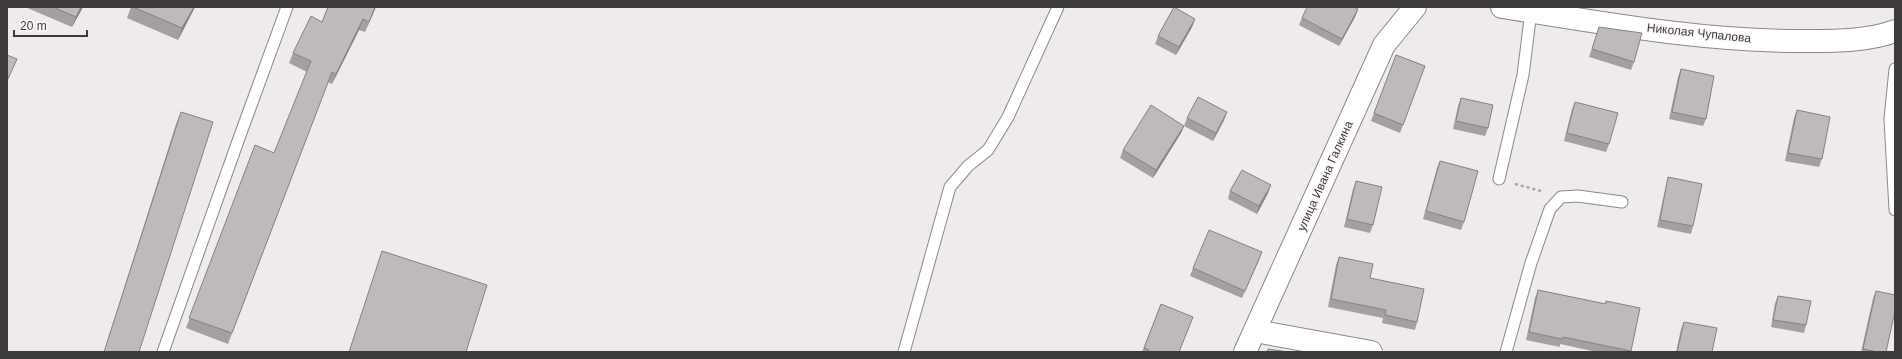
<svg xmlns="http://www.w3.org/2000/svg" width="1902" height="359" viewBox="0 0 1902 359" font-family="Helvetica,sans-serif">
	<rect width="100%" height="100%" fill="#efeaee"/>
	<g fill="none" stroke-linecap="round" stroke-linejoin="round">
		<defs>
			<path id="service" d="M1895 69 1890 119 1895 210
				M1499 179 1523 75 1531 11
				M163 352 238 141 287 7
				M904 352 950 187 968 166 988 150 1008 117 1058 7
				M1506 352 1531 263 1550 209 1561 197 1578 196 1622 202"/>
			<path id="minor" d="M1502 7C1603 23 1706 42 1809 41 1837 41 1868 41 1895 31
				M1255 331 1371 352
				M1245 352 1384 45 1415 7"/>
		</defs>
		<!-- service casing -->
		<use href="#service" stroke="#8c878b" stroke-width="13"/>
		<!-- minor casing -->
		<use href="#minor" stroke="#8c878b" stroke-width="24"/>
		<!-- path -->
		<path stroke="#a9a5a8" stroke-width="2.5" stroke-dasharray="3 3" stroke-linecap="butt" d="M1515 184 1541 191"/>
		<!-- service -->
		<use href="#service" stroke="#fff" stroke-width="11"/>
		<!-- minor -->
		<use href="#minor" stroke="#fff" stroke-width="22"/>
	</g>
	<!-- wall -->
	<path fill="#a59fa0" d="M25 7H83L72 27Z
		M131 7H195L178 40 127 18Z
		M328 7H376L365 32 359 30 332 84 328 82 228 344 186 328 255 145 274 153 307 72 289 63 293 53 322 22Z
		M1358 9 1355 17 1339 46 1299 25 1302 18Z
		M1195 19 1192 27 1176 55 1155 44 1158 36Z
		M1599 27 1634 62 1631 70 1589 57Z
		M1396 55 1425 66 1400 133 1371 121Z
		M1681 69 1706 119 1703 126 1669 119 1678 77Z
		M1461 98 1488 128 1485 136 1453 129 1458 106Z
		M1575 102 1609 144 1606 152 1564 141 1572 109Z
		M1797 110 1822 159 1819 167 1785 161 1794 118Z
		M181 112 139 352H104L176 124Z
		M1227 112 1224 120 1213 141 1184 126 1187 118Z
		M1184 126 1181 133 1153 178 1120 158 1123 150Z
		M1440 161 1464 222 1461 230 1423 219 1437 168Z
		M1668 177 1693 226 1691 234 1657 227 1666 185Z
		M1356 181 1373 225 1370 233 1344 227 1353 189Z
		M1230 191 1268 193 1257 214 1228 199Z
		M382 251 466 352H349Z
		M1339 257 1370 278 1417 322 1415 330 1382 323 1383 318 1328 307 1336 265Z
		M1259 260 1242 298 1190 276 1193 268Z
		M1538 290 1605 304 1606 301 1631 351 1630 352H1597L1560 344V347L1526 340 1535 298Z
		M1876 291 1886 352H1861L1873 298Z
		M1778 296 1806 325 1804 333 1771 327 1775 303Z
		M1161 304 1179 352H1142Z
		M1684 322 1712 352H1676L1681 329Z"/>
	<!-- shaded-wall -->
	<path fill="#868282" d="M81 7H83L72 27 76 17Z
		M194 7H195L178 40 182 28Z
		M375 7H376L365 32Z
		M1358 9 1355 17 1339 46 1342 39Z
		M363 19 359 30 332 84 336 74Z
		M1195 19 1192 27 1176 55 1179 47Z
		M1227 112 1224 120 1213 141 1216 133Z
		M1184 126 1181 133 1153 178 1156 170Z
		M1271 185 1268 193 1257 214 1259 206Z
		M1262 252 1259 260 1242 298 1245 291Z"/>
	<!-- building -->
	<path fill="#c0b9ba" stroke="#868282" d="M53 7H81L76 17Z
		M133 7H194L182 28Z
		M328 7H375L369 22 363 19 336 74 332 72 232 333 189 318 255 145 274 153 311 61 293 53 311 16 322 22Z
		M1174 7 1195 19 1179 47 1158 36Z
		M1307 7H1353L1358 9 1342 39 1302 18Z
		M1599 27 1642 33 1634 62 1592 49Z
		M7 55 17 59 7 81Z
		M1396 55 1425 66 1403 125 1374 113Z
		M1681 69 1714 76 1706 119 1672 112Z
		M1198 97 1227 112 1216 133 1187 118Z
		M1461 98 1493 105 1488 128 1456 121Z
		M1575 102 1618 113 1609 144 1567 133Z
		M1151 105 1184 126 1156 170 1123 150Z
		M1797 110 1830 117 1822 159 1788 153Z
		M181 112 213 122 139 352H104Z
		M1440 161 1478 171 1464 222 1426 211Z
		M1242 170 1271 185 1259 206 1230 191Z
		M1668 177 1702 184 1693 226 1660 220Z
		M1356 181 1382 187 1373 225 1347 219Z
		M1209 230 1262 252 1245 291 1193 268Z
		M382 251 487 285 466 352H349Z
		M1339 257 1373 264 1370 278 1424 289 1417 322 1385 315 1386 310 1331 299Z
		M1538 290 1606 304V301L1640 308 1631 351 1563 337 1562 339 1529 332Z
		M1876 291 1895 295V311L1886 352H1878L1863 349Z
		M1778 296 1811 301 1806 325 1773 320Z
		M1161 304 1193 317 1179 352H1148L1149 350 1144 348Z
		M1684 322 1717 328 1712 352H1677Z
		M1268 349 1288 352H1267Z"/>
	<g text-anchor="middle" stroke-width="3" stroke-linejoin="round" paint-order="stroke">
		<!-- street labels -->
		<g font-size="12" fill="#3c3a3c" stroke="#fdf7fb">
			<text transform="translate(1699 33) rotate(6)" y="4">Николая Чупалова</text>
			<text transform="translate(1325 176) rotate(-66)" y="4">улица Ивана Галкина</text>
		</g>
	</g>
	<!-- border -->
	<rect width="1902" height="359" fill="none" stroke="#3c3a3c" stroke-width="16"/>
	<!-- scale -->
	<path d="M14 30v6h73v-6" fill="none" stroke="#3c3a3c" stroke-width="2"/>
	<text x="20" y="30" font-size="12" fill="#3c3a3c" stroke="#fdf7fb" stroke-width="3" paint-order="stroke">20 m</text>
</svg>
